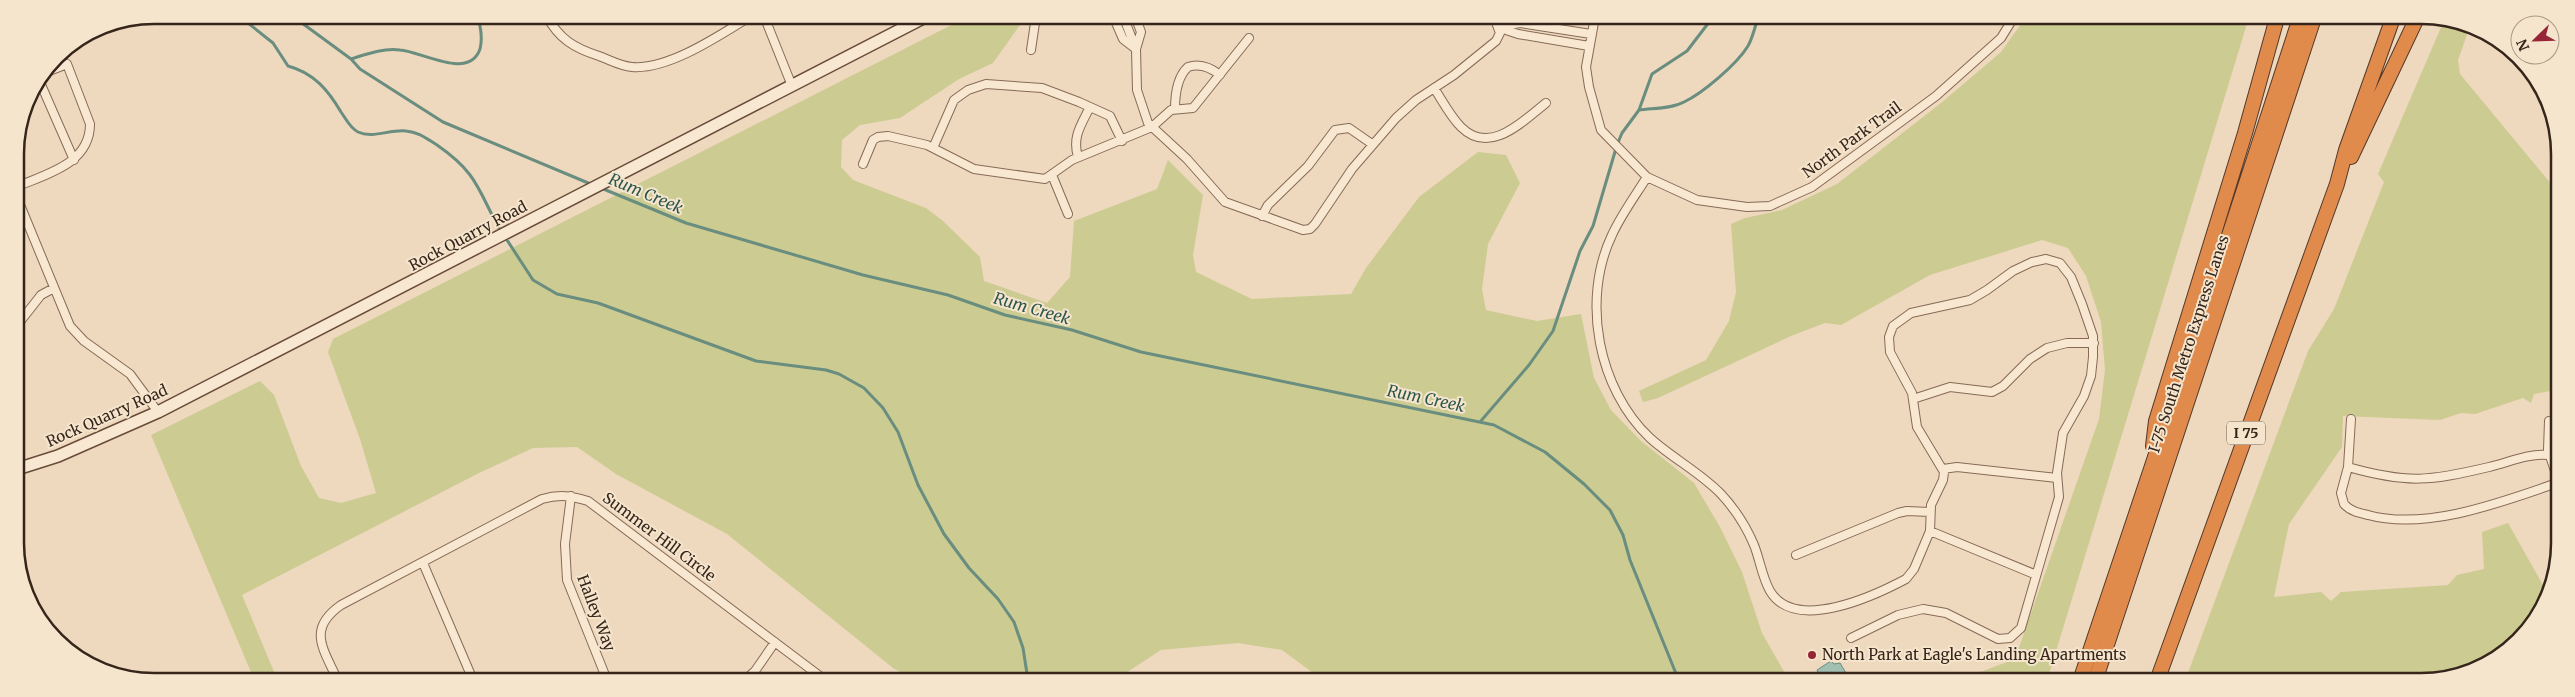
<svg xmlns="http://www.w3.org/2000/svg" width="2575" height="697" viewBox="0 0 2575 697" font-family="Merriweather,serif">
	<rect width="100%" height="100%" fill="#eed9be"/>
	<!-- green -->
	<path fill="#cccb92" d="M969 16H1017L1020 25 993 63 959 79 900 118 860 125 842 140 841 167 853 180 926 208 943 221 980 257 984 281 1047 303 1070 277 1074 221 1157 189 1168 160 1203 195 1193 255 1196 272 1252 299 1351 294 1366 268 1419 197 1478 152 1506 155 1520 183 1488 244 1482 289 1486 310 1537 321 1581 314 1594 378 1611 410 1641 441 1694 483 1720 527 1742 572 1762 633 1786 675 1795 681H1324L1282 650 1238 643 1161 650 1115 680H914L893 668 727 534 616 474 577 447 533 448 479 473 242 595 277 679H249L253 677 151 435 260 381 274 395 301 466 319 498 341 503 376 493 360 439 328 352 333 339Z
		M2026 17H2249L2047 681H1937L1983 671 2015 659 2099 419 2105 370 2101 322 2086 276 2068 248 2042 240 1930 275 1841 325 1825 323 1791 336 1658 398 1643 402 1639 391 1706 360 1729 321 1736 292 1731 224 1745 218 1782 210 1837 184 1941 103 2001 52Z
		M2445 18 2469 29 2458 60 2460 74 2552 185 2557 196V406L2550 391 2534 394 2531 403 2523 398 2475 414 2461 413 2440 420 2343 416 2342 447 2289 524 2274 597 2321 592 2331 601 2341 592 2448 585 2457 575 2484 569 2482 532 2508 523 2548 594 2541 613 2513 648 2474 672 2430 682 2185 681 2308 351 2334 309 2384 182 2378 174Z"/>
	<!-- water -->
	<path fill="#a1c0b3" stroke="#698d7f" d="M1831 661 1834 664 1840 663 1846 673 1836 677 1832 672 1821 679 1817 670Z"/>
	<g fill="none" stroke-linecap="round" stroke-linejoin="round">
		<!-- stream -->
		<path stroke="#698d7f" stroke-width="3" d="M238 15 273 43 288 66C314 73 328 90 341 112 346 119 350 128 358 132 373 139 390 129 406 131 419 132 427 139 437 145 479 174 478 191 501 232
			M291 15 351 59 360 69 443 122 593 185
			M351 59C367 54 382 48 400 50 421 51 469 81 480 49 483 37 481 27 477 15
			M1639 110C1653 108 1671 109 1684 102 1703 93 1737 64 1748 46 1753 37 1755 27 1758 17
			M601 188 686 223 863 275 948 295 1005 315 1072 330 1141 352 1494 425 1545 452 1584 484 1610 510 1623 535 1630 560 1679 681
			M505 237 533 280 557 294 598 303 756 361 826 370 839 374 864 388 883 408 898 432 918 485 944 534 969 568 998 599 1014 622 1023 648 1028 680
			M1480 422 1529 365 1553 331 1580 251 1593 226 1617 145 1622 133 1639 110 1652 74 1687 51 1713 17"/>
		<defs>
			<path id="street" d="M546 15C559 39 574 48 599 56 610 60 620 66 632 67 669 70 720 35 751 16
				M764 16 792 86
				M1113 16 1123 39 1136 49
				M1123 16 1136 49 1137 90 1148 123 1187 159 1225 202 1303 230 1310 229 1315 224 1352 169 1396 118 1416 100 1454 75 1496 41 1500 33 1494 17
				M1135 16 1141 32 1136 49
				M1595 17 1586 67 1589 87 1601 130 1647 177 1697 200 1747 207 1770 206 1812 187 1936 96 2001 38 2014 17
				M1498 27 1520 23 1591 34
				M1500 28 1518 34 1589 46
				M1031 50 1036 16
				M39 80 74 160
				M1434 88C1442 100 1450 116 1461 127 1490 156 1523 121 1546 103
				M1175 109C1175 96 1177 77 1188 67 1200 63 1210 67 1220 75
				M933 148 954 100 968 90 986 84 1042 88 1079 102 1110 116 1122 141
				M1078 157C1072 137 1081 125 1090 107
				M863 164 873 140 878 137 888 136 927 145 974 169 1045 179 1072 160 1152 127 1171 110 1193 108 1249 38
				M1052 175 1068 214
				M1647 177C1635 196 1621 215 1612 235 1581 300 1598 389 1650 438 1672 458 1701 473 1721 494 1735 509 1746 526 1754 545 1760 560 1762 577 1770 591 1795 633 1874 596 1906 579L1914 569 1930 531 1931 505 1943 480 1944 472 1917 427 1912 393 1890 352 1889 337 1893 326 1911 313 1970 300 1987 290 2013 271 2032 262 2046 259 2060 263 2071 277 2082 304 2093 336V357L2091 376 2084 396 2063 433 2057 473 2059 497 2021 628 2010 638 1998 639 1946 613 1923 609 1898 615 1851 638
				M16 187C46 174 90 164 90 124L67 64 44 73
				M16 195 70 326 84 341 130 374 158 412
				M1262 216 1268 205 1308 166 1335 130 1349 128 1372 144
				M19 323 41 295 54 288
				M1913 399 1950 387 1992 392 2003 386 2030 359 2047 348 2067 343H2094
				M2351 419 2348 467 2341 493 2344 504C2350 511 2359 513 2368 515 2426 531 2502 502 2557 483
				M2549 421 2548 450 2557 477
				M2348 467C2408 484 2430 481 2489 467 2510 462 2528 453 2549 455
				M1943 469 1957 467 2057 478
				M571 496 565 544 567 580 607 680
				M1930 531 2034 574
				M1796 555 1898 513 1907 511 1930 512
				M423 563 473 680
				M337 679C323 648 307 629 341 605L542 499C560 494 571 496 588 501L825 680
				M745 680 755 671 775 642"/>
			<path id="secondary" d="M17 469 58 456 158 412 927 16"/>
			<path id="highway" d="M2351 157 2417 18
				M2153 446 2156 421 2245 133 2277 18
				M2080 681 2220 263 2300 18
				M2095 681 2314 18
				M2157 681 2337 184 2346 150 2393 18"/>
		</defs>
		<!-- street casing -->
		<use href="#street" stroke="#866a57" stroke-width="10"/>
		<!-- secondary casing -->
		<use href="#secondary" stroke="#684b3a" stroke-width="14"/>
		<!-- highway casing -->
		<use href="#highway" stroke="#54392b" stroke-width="16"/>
		<!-- street -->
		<use href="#street" stroke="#f9e8d1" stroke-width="8"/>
		<!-- secondary -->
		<use href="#secondary" stroke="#f9e8d1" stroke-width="11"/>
		<!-- highway -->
		<use href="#highway" stroke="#e08b4c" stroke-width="14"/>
	</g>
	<!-- markers -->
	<circle fill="#962636" stroke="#f6e5cd" stroke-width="2" cx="1812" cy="655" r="5"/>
	<g text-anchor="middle" stroke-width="4" stroke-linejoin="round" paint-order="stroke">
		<!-- shield labels -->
		<rect fill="#f6e5cd" stroke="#6f5f50" stroke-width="1" x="2227" y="421.5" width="38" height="23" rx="4"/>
		<g font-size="14" font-weight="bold" fill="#35251b">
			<text x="2246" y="438">I 75</text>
		</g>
		<!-- street labels -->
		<g font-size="15" fill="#35251b" stroke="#f6e5cd">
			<text transform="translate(1852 140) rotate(-36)" y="5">North Park Trail</text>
			<text transform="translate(468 236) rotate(-28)" y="5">Rock Quarry Road</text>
			<text transform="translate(2189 344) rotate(-72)" y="5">I-75 South Metro Express Lanes</text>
			<text transform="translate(107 416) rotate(-24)" y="5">Rock Quarry Road</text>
			<text transform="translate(659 537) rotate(37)" y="5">Summer Hill Circle</text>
			<text transform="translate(596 613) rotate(69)" y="5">Halley Way</text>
		</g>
		<!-- poi labels -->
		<g font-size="15" fill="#35251b" stroke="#f6e5cd" text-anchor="start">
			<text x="1822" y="660">North Park at Eagle's Landing Apartments</text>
		</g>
		<!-- water labels -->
		<g font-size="16" font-style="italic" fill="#2a564d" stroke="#f6e5cd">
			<text transform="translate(646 193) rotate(23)" y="6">Rum Creek</text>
			<text transform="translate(1032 308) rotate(16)" y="6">Rum Creek</text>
			<text transform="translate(1426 398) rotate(12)" y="6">Rum Creek</text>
		</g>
	</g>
	<!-- crop -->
	<path d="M0 0H2575V697H0ZM154 24H2421A130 130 0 0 1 2551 154V543A130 130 0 0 1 2421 673H154A130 130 0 0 1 24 543V154A130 130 0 0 1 154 24Z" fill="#f6e5cd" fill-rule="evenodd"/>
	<path fill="none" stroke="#35251b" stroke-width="2.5" d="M154 24H2421A130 130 0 0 1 2551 154V543A130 130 0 0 1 2421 673H154A130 130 0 0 1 24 543V154A130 130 0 0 1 154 24Z"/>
	<!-- north arrow -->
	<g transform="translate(2535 40) rotate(247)"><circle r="24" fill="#f6e5cd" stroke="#a99886"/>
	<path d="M0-4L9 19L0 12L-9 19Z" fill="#962636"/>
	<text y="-8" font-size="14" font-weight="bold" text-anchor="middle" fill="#35251b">N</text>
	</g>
</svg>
